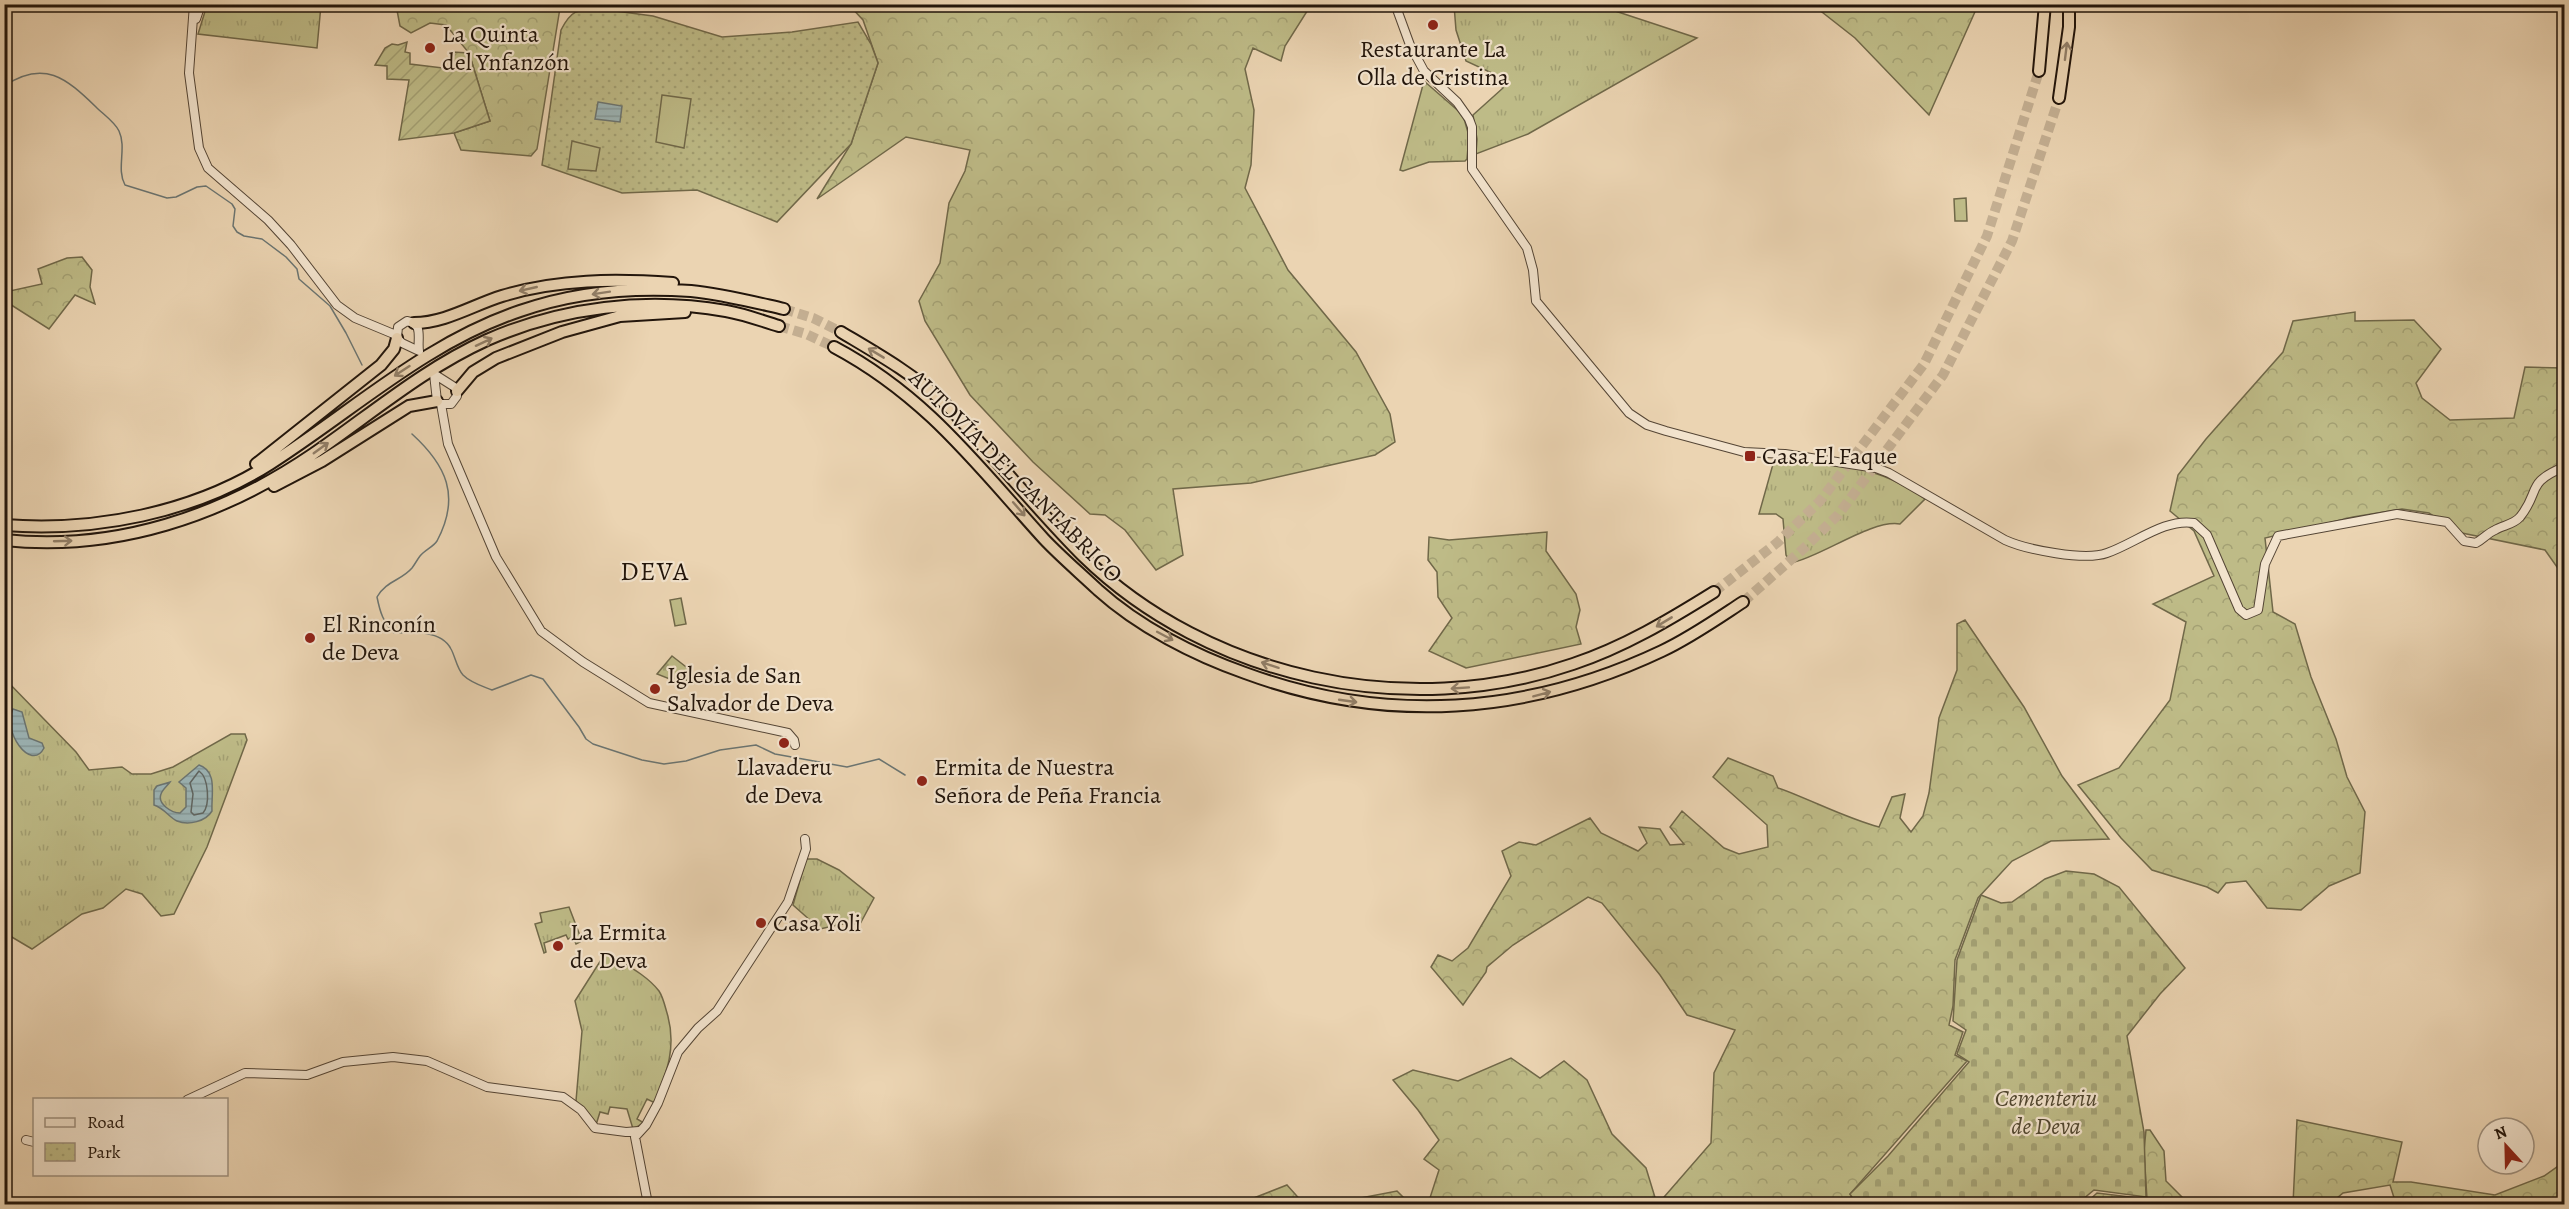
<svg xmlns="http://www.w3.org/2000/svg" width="2569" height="1209" viewBox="0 0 2569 1209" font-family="Alegreya,serif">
	<defs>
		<pattern id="grass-tufts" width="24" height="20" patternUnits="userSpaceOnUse" patternTransform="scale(1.5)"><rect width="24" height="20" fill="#bebb87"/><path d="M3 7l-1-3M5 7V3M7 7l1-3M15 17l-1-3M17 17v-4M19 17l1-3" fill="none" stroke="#a3a073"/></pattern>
		<pattern id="forest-crowns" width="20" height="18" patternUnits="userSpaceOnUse" patternTransform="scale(1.5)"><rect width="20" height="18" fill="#bebb87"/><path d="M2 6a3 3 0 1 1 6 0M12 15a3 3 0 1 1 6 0" fill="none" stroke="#a3a073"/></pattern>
		<pattern id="cemetery-stones" width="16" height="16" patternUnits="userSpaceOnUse" patternTransform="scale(1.5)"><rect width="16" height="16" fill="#bebb87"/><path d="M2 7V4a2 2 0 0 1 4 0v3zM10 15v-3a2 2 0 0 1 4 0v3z" fill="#a3a073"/></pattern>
		<pattern id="park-dots" width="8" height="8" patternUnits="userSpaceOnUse" patternTransform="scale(1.5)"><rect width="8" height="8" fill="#bebb87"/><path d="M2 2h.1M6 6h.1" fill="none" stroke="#a3a073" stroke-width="1.8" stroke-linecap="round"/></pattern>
		<pattern id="garden-furrows" width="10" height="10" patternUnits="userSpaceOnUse" patternTransform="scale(1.5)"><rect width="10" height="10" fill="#bebb87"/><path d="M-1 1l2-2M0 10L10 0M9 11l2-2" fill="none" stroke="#a3a073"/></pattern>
		<pattern id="water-rules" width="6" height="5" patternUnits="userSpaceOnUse" patternTransform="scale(1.5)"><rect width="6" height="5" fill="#9cb5b7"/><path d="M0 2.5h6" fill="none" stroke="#869b9c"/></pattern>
	</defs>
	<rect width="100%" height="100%" fill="#ebd4b2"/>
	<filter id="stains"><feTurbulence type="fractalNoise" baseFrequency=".00333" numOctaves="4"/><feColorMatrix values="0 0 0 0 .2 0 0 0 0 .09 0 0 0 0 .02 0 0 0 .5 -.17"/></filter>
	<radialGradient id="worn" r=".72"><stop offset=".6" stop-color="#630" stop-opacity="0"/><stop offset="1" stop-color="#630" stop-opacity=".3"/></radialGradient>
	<!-- grass -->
	<path fill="url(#grass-tufts)" stroke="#706849" stroke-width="1.5" d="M207 5H321L317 48 198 34Z
		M1454 5H1597L1697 38 1528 134 1476 154 1477 139 1473 115 1503 88 1492 73 1466 61 1456 30Z
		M1424 81 1463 115 1469 136 1467 159 1465 161 1429 162 1403 171 1400 170Z
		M1775 457C1829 461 1880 466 1925 499L1900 524C1872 519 1821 557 1791 563L1786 555 1783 519 1776 514H1759Z
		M4 678 76 752 89 770 122 767 132 774H151L173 767 231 734H245L247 740 207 847 174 914 161 916 142 894 126 889 103 908 82 914 32 949 5 933Z
		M806 859H817L839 870 874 898 860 924H842L820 929 793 905Z
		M569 907 582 941 576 944 573 937 568 939 566 935 544 943 546 952 544 953 535 924 542 922 540 913Z
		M606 952C623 963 647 975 659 991 663 997 665 1006 667 1013 677 1046 667 1072 655 1103L647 1099 637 1119 644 1123 633 1129 627 1109 610 1107 608 1114 600 1112 596 1125 576 1101 582 1031 575 1001Z"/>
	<!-- forest -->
	<path fill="url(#forest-crowns)" stroke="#706849" stroke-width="1.5" d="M396 5H558L560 8 537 149 531 156 461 150 454 133 490 121 469 53 446 25 430 23 411 33 400 26Z
		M849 5H1311L1285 46 1281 61 1253 48 1245 69 1254 110 1251 165 1245 188 1288 270 1356 352 1390 414 1395 442 1375 455 1251 483 1173 489 1183 555 1156 570 1125 530 1105 515 1090 514 1033 462 970 395 925 321 919 301 940 263 949 203 965 171 970 150 906 137 817 199 851 144 878 63 863 20Z
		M1813 5H1978L1929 115 1855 38Z
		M82 257 92 270 90 287 95 304 75 295 49 329 5 301V292L42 284 38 269 67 258Z
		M2355 312V321L2414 320 2441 349 2416 383 2422 398 2450 420 2514 418 2525 367 2564 368V577L2545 550 2457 532 2429 513 2402 509 2353 517 2265 538 2273 612 2295 624 2311 677 2336 739 2347 777 2365 812 2360 873 2329 886 2301 910 2267 908 2246 881 2226 883 2218 893 2207 887 2152 870 2121 838 2078 785 2119 768 2170 700 2186 622 2153 604 2214 576 2194 531 2170 511 2178 475 2206 439 2283 352 2293 321Z
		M1547 532 1546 551 1576 594 1580 610 1576 627 1581 644 1466 668 1429 651 1452 618 1438 597 1437 572 1428 560 1429 537 1449 540Z
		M1965 620 2024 707 2062 776 2109 839 2051 841 2012 861 1978 898 1955 960 1953 1006 1949 1025 1963 1032 1955 1055 1967 1061 1850 1194 1856 1204H1658L1711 1143 1714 1073 1735 1030 1687 1015 1660 975 1602 903 1588 897 1513 945 1487 967 1486 972 1463 1005 1431 967 1438 955 1452 961 1468 948 1511 876 1502 851 1519 842 1536 845 1590 818 1601 833 1638 851 1647 843 1639 827 1660 829 1670 845 1684 844 1670 827 1682 811 1724 848 1739 854 1768 847 1767 825 1713 777 1728 758 1773 776 1778 788C1812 800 1845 818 1879 827L1892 797 1905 794 1900 818 1911 832 1923 816 1929 793 1939 718 1957 670V624Z
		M1511 1058 1540 1078 1564 1061 1587 1080 1612 1134 1646 1168 1657 1204H1428L1439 1170 1424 1159 1439 1140 1418 1110 1393 1080 1413 1070 1458 1081Z
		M2297 1120 2402 1142 2393 1182H2411L2495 1195 2544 1176 2564 1162V1204H2396L2390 1185 2343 1193 2330 1204H2293Z
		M2146 1130H2150L2164 1151 2166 1181 2189 1204H2085L2097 1193 2147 1199 2144 1151Z
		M1287 1185 1304 1204H1240L1241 1203Z
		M1397 1191 1410 1204H1338L1345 1201Z"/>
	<!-- cemetery -->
	<path fill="url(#cemetery-stones)" stroke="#706849" stroke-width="1.5" d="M672 656 690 670 685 685 657 674Z
		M2066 871 2094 874 2119 887 2185 968 2160 994 2127 1036 2144 1132 2146 1197 2094 1190 2077 1204H1856L1850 1194 1888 1156 1969 1062 1957 1054 1966 1030 1953 1021 1957 960 1981 895 2001 903 2012 902 2045 879Z"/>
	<!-- park -->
	<path fill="url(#park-dots)" stroke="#706849" stroke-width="1.5" d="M608 10 653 16 722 37 792 32 858 22 871 44 878 63 851 144 777 222 697 190 622 193 542 165 561 30C574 4 582 11 608 10Z"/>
	<!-- garden -->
	<path fill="url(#garden-furrows)" stroke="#706849" stroke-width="1.5" d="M407 42 405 52 410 53V64L451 69 453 52 469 53 490 121 454 133 399 140 409 80 387 79V66L375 65 385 48 392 44 398 45Z"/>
	<!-- pitch -->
	<path fill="#bebb87" stroke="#706849" stroke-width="1.5" d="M662 95 691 99 684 148 656 142Z
		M572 141 600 148 596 171 568 169Z
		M1966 198 1967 221H1955L1954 199Z
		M681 598 686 624 675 626 670 600Z"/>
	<!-- water -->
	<path fill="url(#water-rules)" stroke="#6b7572" stroke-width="1.5" d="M598 102 622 106 620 122 595 119Z
		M13 709 22 712 29 738 42 743 44 748C31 773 1 730 13 709Z
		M199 765C218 771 211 795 212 811 206 821 189 826 177 821 170 818 164 808 154 805V790L157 786 170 782C168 785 162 790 161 794 157 804 172 813 180 813L186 807V788L179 782Z"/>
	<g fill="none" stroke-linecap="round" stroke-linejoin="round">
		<!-- shore -->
		<path stroke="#5f6561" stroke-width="1.5" d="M199 771C209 778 210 805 203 813L194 815 191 812 193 794 190 783Z"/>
		<!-- stream -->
		<path stroke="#6b7572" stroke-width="1.5" d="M4 86C44 59 66 78 96 107 103 114 115 122 119 131 127 148 116 169 125 185L167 198 176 197 197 187 206 186 232 204 235 209 233 226 237 232 244 236 262 239 286 257 297 269 299 279 330 306 346 333 362 365
			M412 434C446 465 461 496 437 541 433 547 425 550 420 556 417 560 415 564 412 568 402 580 386 581 377 597 380 612 383 622 394 633 412 632 441 630 451 649 455 656 457 669 463 675 471 683 482 686 492 690L531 675 543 679 579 727 586 739 593 744 642 760 664 764 686 761 720 750 756 745 775 754 847 767 879 759 905 775"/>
		<!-- motorway-tunnel -->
		<path stroke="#c3ae91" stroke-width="10" stroke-dasharray="10 5" stroke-linecap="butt" d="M784 309 813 318 841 332
			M779 326 806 334 834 347
			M1714 592 1778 542 1820 501 1924 364 1987 236 2039 71
			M1743 602 1802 550 1838 515 1943 375 2012 241 2059 98"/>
		<defs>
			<path id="tertiary" d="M194 4 189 73 199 148 208 168 268 220 291 245 337 305 355 318 396 335
				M1395 4 1410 45 1424 71 1457 102 1469 119 1472 127V169L1527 248 1533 270 1536 301 1629 413 1647 425 1666 431 1744 452 1785 454 1876 468 1889 473 2005 540C2027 550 2085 561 2107 553 2134 544 2165 518 2194 523L2207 535 2239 609 2246 615 2258 610 2265 564 2278 536 2397 514 2447 522 2464 541 2476 543C2483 539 2488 533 2495 530 2503 525 2513 525 2520 517 2541 491 2525 483 2564 467
				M196 19 201 4
				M407 321C424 324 417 338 419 351L402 343 397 338 398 327Z
				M434 374 456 388 457 396 451 404H441L437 401Z
				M441 404 448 444 496 557 541 631 583 662 649 703 788 733 794 740 795 745
				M187 1100 245 1073 307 1075 343 1062 393 1057 427 1061 487 1087 563 1097 581 1110 595 1128 626 1132 639 1131
				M26 1140 34 1142
				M648 1204 635 1137 646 1125 658 1103 678 1052 698 1028 717 1011 788 902 806 849 805 839"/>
			<path id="trunk" d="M586 4H611"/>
			<path id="motorway" d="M2039 71 2045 4
				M2059 98 2069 27V4
				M414 323C445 323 473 305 502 296 558 279 615 279 673 283
				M841 332C876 353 912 373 942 401 956 413 968 429 980 443 1014 480 1047 520 1083 556 1209 679 1408 721 1573 664 1624 647 1669 620 1714 592
				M834 347C926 396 976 464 1044 539 1061 557 1080 573 1098 590 1139 627 1194 655 1245 673 1386 725 1527 715 1662 651 1690 638 1717 619 1743 602
				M457 391 473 372 496 358 562 332 620 316 685 312
				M256 464 381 365 394 349 397 338
				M274 486 322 461 409 406 437 401
				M4 525C95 532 193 513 270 464 353 411 425 343 520 311 574 292 634 287 691 291 722 294 753 302 784 309
				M4 540C115 552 222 516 313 454 370 415 423 369 487 340 562 307 646 297 726 311 744 314 762 321 779 326"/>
		</defs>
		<!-- tertiary casing -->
		<use href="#tertiary" stroke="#544535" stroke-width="10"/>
		<!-- trunk casing -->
		<use href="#trunk" stroke="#22150b" stroke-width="12"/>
		<!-- motorway casing -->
		<use href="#motorway" stroke="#22150b" stroke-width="14"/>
		<!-- tertiary -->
		<use href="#tertiary" stroke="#f2e3cd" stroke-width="8"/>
		<!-- trunk -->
		<use href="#trunk" stroke="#ebd4b2" stroke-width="9"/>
		<!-- motorway -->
		<use href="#motorway" stroke="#ebd4b2" stroke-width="10"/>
	</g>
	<!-- one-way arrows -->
	<defs><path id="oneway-shaft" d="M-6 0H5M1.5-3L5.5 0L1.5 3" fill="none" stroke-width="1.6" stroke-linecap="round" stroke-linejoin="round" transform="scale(1.5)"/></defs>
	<g stroke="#917e67">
		<use href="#oneway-shaft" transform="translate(2066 51) rotate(-83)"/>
		<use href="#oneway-shaft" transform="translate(528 289) rotate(167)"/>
		<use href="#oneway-shaft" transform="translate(601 293) rotate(171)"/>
		<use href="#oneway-shaft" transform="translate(484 342) rotate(-25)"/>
		<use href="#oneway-shaft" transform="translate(876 353) rotate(-149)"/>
		<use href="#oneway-shaft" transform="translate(402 371) rotate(147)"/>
		<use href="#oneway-shaft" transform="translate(321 448) rotate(-36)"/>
		<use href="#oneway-shaft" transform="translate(1019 509) rotate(49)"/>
		<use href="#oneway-shaft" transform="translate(63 541) rotate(-2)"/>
		<use href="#oneway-shaft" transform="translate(1664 622) rotate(149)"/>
		<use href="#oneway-shaft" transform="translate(1165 636) rotate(28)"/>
		<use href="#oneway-shaft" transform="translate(1270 665) rotate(-162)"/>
		<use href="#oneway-shaft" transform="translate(1460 688) rotate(176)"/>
		<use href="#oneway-shaft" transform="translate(1542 694) rotate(-15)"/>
		<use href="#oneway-shaft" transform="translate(1348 701) rotate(8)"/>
	</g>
	<!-- markers -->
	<g fill="#8f2418" stroke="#f2e3cd" stroke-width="2">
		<circle cx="1433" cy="25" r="6"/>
		<circle cx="430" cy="48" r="6"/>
		<rect x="1744" y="450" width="12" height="12" rx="3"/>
		<circle cx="310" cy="638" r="6"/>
		<circle cx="655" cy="689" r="6"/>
		<circle cx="784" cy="743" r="6"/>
		<circle cx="922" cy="781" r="6"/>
		<circle cx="761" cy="923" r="6"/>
		<circle cx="558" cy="946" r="6"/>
	</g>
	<g text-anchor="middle" stroke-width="4.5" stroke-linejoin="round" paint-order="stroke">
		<!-- poi labels -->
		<g font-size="24" fill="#22150b" stroke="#f2e3cd" text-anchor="start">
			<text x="442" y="42">La Quinta<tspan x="442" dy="28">del Ynfanzón</tspan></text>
			<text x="1433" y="57" text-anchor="middle">Restaurante La<tspan x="1433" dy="28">Olla de Cristina</tspan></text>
			<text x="1762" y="464">Casa El Faque</text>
			<text x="322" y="632">El Rinconín<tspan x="322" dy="28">de Deva</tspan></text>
			<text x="667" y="683">Iglesia de San<tspan x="667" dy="28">Salvador de Deva</tspan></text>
			<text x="784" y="775" text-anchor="middle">Llavaderu<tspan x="784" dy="28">de Deva</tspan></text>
			<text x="934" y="775">Ermita de Nuestra<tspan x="934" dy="28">Señora de Peña Francia</tspan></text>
			<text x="773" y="931">Casa Yoli</text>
			<text x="570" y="940">La Ermita<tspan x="570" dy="28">de Deva</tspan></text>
		</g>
		<!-- street labels -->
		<g font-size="24" fill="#22150b" stroke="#f2e3cd">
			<text transform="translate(1016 476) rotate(45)" y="8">AUTOVÍA DEL CANTÁBRICO</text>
		</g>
		<!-- park labels -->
		<g font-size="24" font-style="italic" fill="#514730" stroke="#f2e3cd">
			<text x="2046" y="1106">Cementeriu<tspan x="2046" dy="28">de Deva</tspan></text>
		</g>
		<!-- neighbourhood labels -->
		<g font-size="26" letter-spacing="1.5" fill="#22150b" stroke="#f2e3cd">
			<text x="655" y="580">DEVA</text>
		</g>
	</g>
	<!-- margin -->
	<rect width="2569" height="1209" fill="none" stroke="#ebd4b2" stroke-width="24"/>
	<rect x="6" y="6" width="2557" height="1197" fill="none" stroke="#22150b" stroke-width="3"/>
	<rect x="12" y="12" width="2545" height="1185" fill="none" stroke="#22150b" stroke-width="1.5"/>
	<!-- legend -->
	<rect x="33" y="1098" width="195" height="78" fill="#f2e3cd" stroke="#9f917f" stroke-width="1.5"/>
	<rect x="45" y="1118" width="30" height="9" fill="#f2e3cd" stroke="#9f917f" stroke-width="1.5"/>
	<text x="87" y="1128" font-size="18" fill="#22150b">Road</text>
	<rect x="45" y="1143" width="30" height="18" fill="url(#park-dots)" stroke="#9f917f" stroke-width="1.5"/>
	<text x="87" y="1158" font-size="18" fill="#22150b">Park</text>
	<!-- north arrow -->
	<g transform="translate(2506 1146) rotate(338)"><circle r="28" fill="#f2e3cd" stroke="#9f917f" stroke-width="1.5"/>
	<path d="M0-4.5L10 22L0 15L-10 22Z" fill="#8f2418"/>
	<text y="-9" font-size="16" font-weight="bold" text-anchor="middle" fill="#22150b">N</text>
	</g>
	<rect width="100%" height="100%" filter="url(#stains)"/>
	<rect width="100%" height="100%" fill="url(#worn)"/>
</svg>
